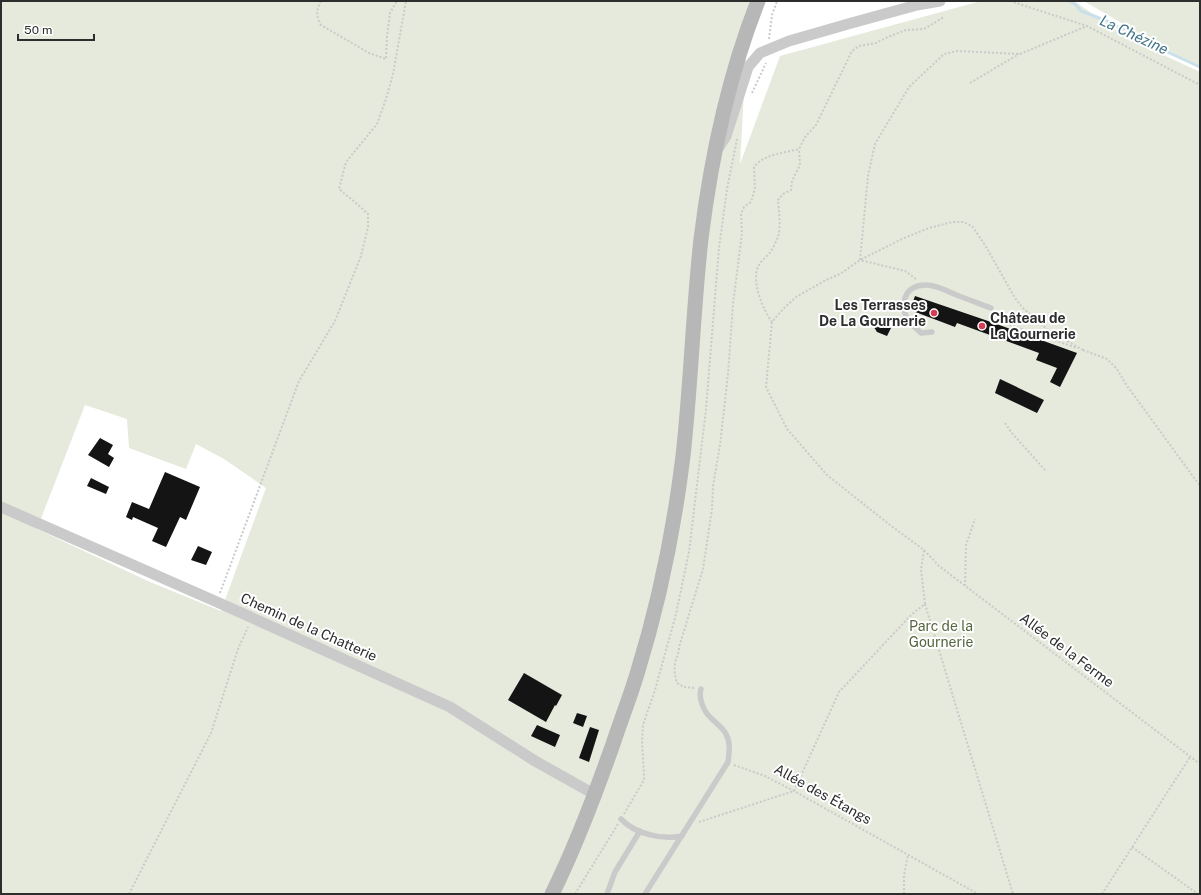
<svg xmlns="http://www.w3.org/2000/svg" width="1201" height="895" viewBox="0 0 1201 895" font-family="'Public Sans',sans-serif">
	<rect width="100%" height="100%" fill="#fff"/>
	<!-- green -->
	<path fill="#e5eadc" fill-rule="evenodd" d="M1 1H749L740 164 780 56 981 1H1074L1129 39 1200 72V894H1ZM85 405 127 419 129 448 186 469 196 444 224 459 266 488 221 611 150 582 37 529Z
		M1084 1H1200V69Z"/>
	<g fill="none" stroke-linecap="round" stroke-linejoin="round">
		<!-- stream -->
		<path stroke="#c9dfe9" stroke-width="3" d="M1069 1 1075 4 1081 11 1107 21 1161 49 1200 67"/>
	</g>
	<!-- building -->
	<path fill="#141414" d="M915 296 991 322 1077 353 1060 387 1050 382 1057 368 1036 360 1039 353 957 323 955 327 910 310Z
		M882 323 891 328 887 336 877 332 872 324Z
		M1000 379 1044 400 1037 413 995 393Z
		M100 438 113 445 108 454 114 458 109 467 88 455Z
		M165 472 200 487 186 520 180 517 166 547 152 541 158 528 133 517 132 520 126 517 132 502 149 509Z
		M91 478 109 487 106 494 87 486Z
		M198 546 212 552 206 565 191 560Z
		M524 673 562 695 556 706 555 705 546 722 508 700Z
		M577 713 587 716 583 727 573 723Z
		M537 725 560 735 555 747 531 736Z
		M590 727 599 730 589 762 579 758Z"/>
	<g fill="none" stroke-linecap="round" stroke-linejoin="round">
		<!-- path -->
		<path stroke="#cacaca" stroke-width="2" stroke-dasharray="2 2" stroke-linecap="butt" d="M321 1C316 10 316 16 321 25L369 53 386 59 387 36 390 13 397 1
			M1010 1 1087 26 1200 85
			M769 39 772 15 777 1
			M970 83 1019 54
			M752 93 766 63
			M916 279 905 271 860 260 868 176 875 144 909 87 944 54 957 51 1020 54 1087 26
			M994 314 998 321 1077 348
			M772 322C763 310 750 279 759 265 762 259 768 256 771 251 774 247 776 241 778 237 781 227 779 210 778 200L783 194 791 190 792 181 800 165 799 149
			M1083 350 1048 330 1022 307 1015 298 985 245 972 226 963 222H952L929 228 902 239 860 260 840 274 826 280 796 297 783 309 772 322 766 387 787 429 827 475 890 525 924 550 939 566 1200 764
			M1083 350 1107 359 1117 369 1125 383 1200 486
			M1005 423 1011 432 1045 470
			M965 586 966 545 975 519
			M220 593 299 381 335 321 361 256 368 227V214L356 203 339 189 346 162 377 124 386 99 393 74 406 1
			M925 604 1013 894
			M694 688 684 687 677 683C675 677 674 670 675 663 676 657 679 655 679 647L703 569 712 509 713 486 720 445 728 374 733 304 742 233 741 214 744 207 751 202 755 188 754 167C764 154 784 153 799 149L805 137 816 125 852 51 859 46 876 43 888 37 906 30 924 29 944 17
			M734 765 765 776 794 791 978 894
			M624 814 644 780V774L642 741 643 725 655 690 676 614 689 552 706 409 719 248 727 189 737 139
			M699 822 794 791 839 692 912 614 925 604 921 570 924 550
			M1132 847 1198 894
			M129 894 211 733 238 649 248 627
			M575 894 618 824
			M904 894V875L908 855
			M1102 894 1190 757"/>
		<!-- service -->
		<path stroke="#cacaca" stroke-width="5.5" d="M932 332 921 333C912 325 902 316 904 303 905 296 907 291 913 288 928 280 944 290 959 296 970 300 980 304 991 308
			M621 819C635 834 662 840 682 836
			M607 894 615 872 640 831
			M645 894 728 762C729 753 731 743 726 734 723 728 716 723 711 718 704 712 698 698 701 689"/>
		<!-- minor -->
		<path stroke="#cacaca" stroke-width="11" d="M717 150 726 136 748 67 760 53 789 41 848 24 917 5 940 1
			M1 507 217 602 450 707 535 761 594 794"/>
		<!-- secondary -->
		<path stroke="#b7b7b7" stroke-width="15" d="M552 894C576 846 595 795 613 744 621 720 630 697 637 674 659 603 674 530 683 456 691 384 693 311 701 239 711 158 728 77 758 1"/>
	</g>
	<!-- markers -->
	<g fill="#d83b55" stroke="#fff" stroke-width="1.5">
		<circle cx="934" cy="313" r="4"/>
		<circle cx="982" cy="326" r="4"/>
	</g>
	<g text-anchor="middle" stroke-width="4" stroke-linejoin="round" paint-order="stroke">
		<!-- poi labels -->
		<g font-size="14" font-weight="bold" fill="#2d2d2d" stroke="#fff" text-anchor="end">
			<text x="926" y="310">Les Terrasses<tspan x="926" dy="16">De La Gournerie</tspan></text>
			<text x="990" y="323" text-anchor="start">Château de<tspan x="990" dy="16">La Gournerie</tspan></text>
		</g>
		<!-- park labels -->
		<g font-size="14" fill="#54663e" stroke="#fff">
			<text x="941" y="631">Parc de la<tspan x="941" dy="16">Gournerie</tspan></text>
		</g>
		<!-- street labels -->
		<g font-size="14" fill="#2d2d2d" stroke="#fff">
			<text transform="translate(309 627) rotate(24)" y="5">Chemin de la Chatterie</text>
			<text transform="translate(1067 650) rotate(37)" y="5">Allée de la Ferme</text>
			<text transform="translate(823 794) rotate(29)" y="5">Allée des Étangs</text>
		</g>
		<!-- water labels -->
		<g font-size="15" font-style="italic" fill="#417489" stroke="#fff">
			<text transform="translate(1134 35) rotate(25)" y="5">La Chézine</text>
		</g>
	</g>
	<!-- border -->
	<rect width="1201" height="895" fill="none" stroke="#2d2d2d" stroke-width="4"/>
	<!-- scale -->
	<path d="M18 34v6h76v-6" fill="none" stroke="#2d2d2d" stroke-width="2"/>
	<text x="24" y="34" font-size="12" fill="#2d2d2d" stroke="#ffffff" stroke-width="3" paint-order="stroke">50 m</text>
</svg>
